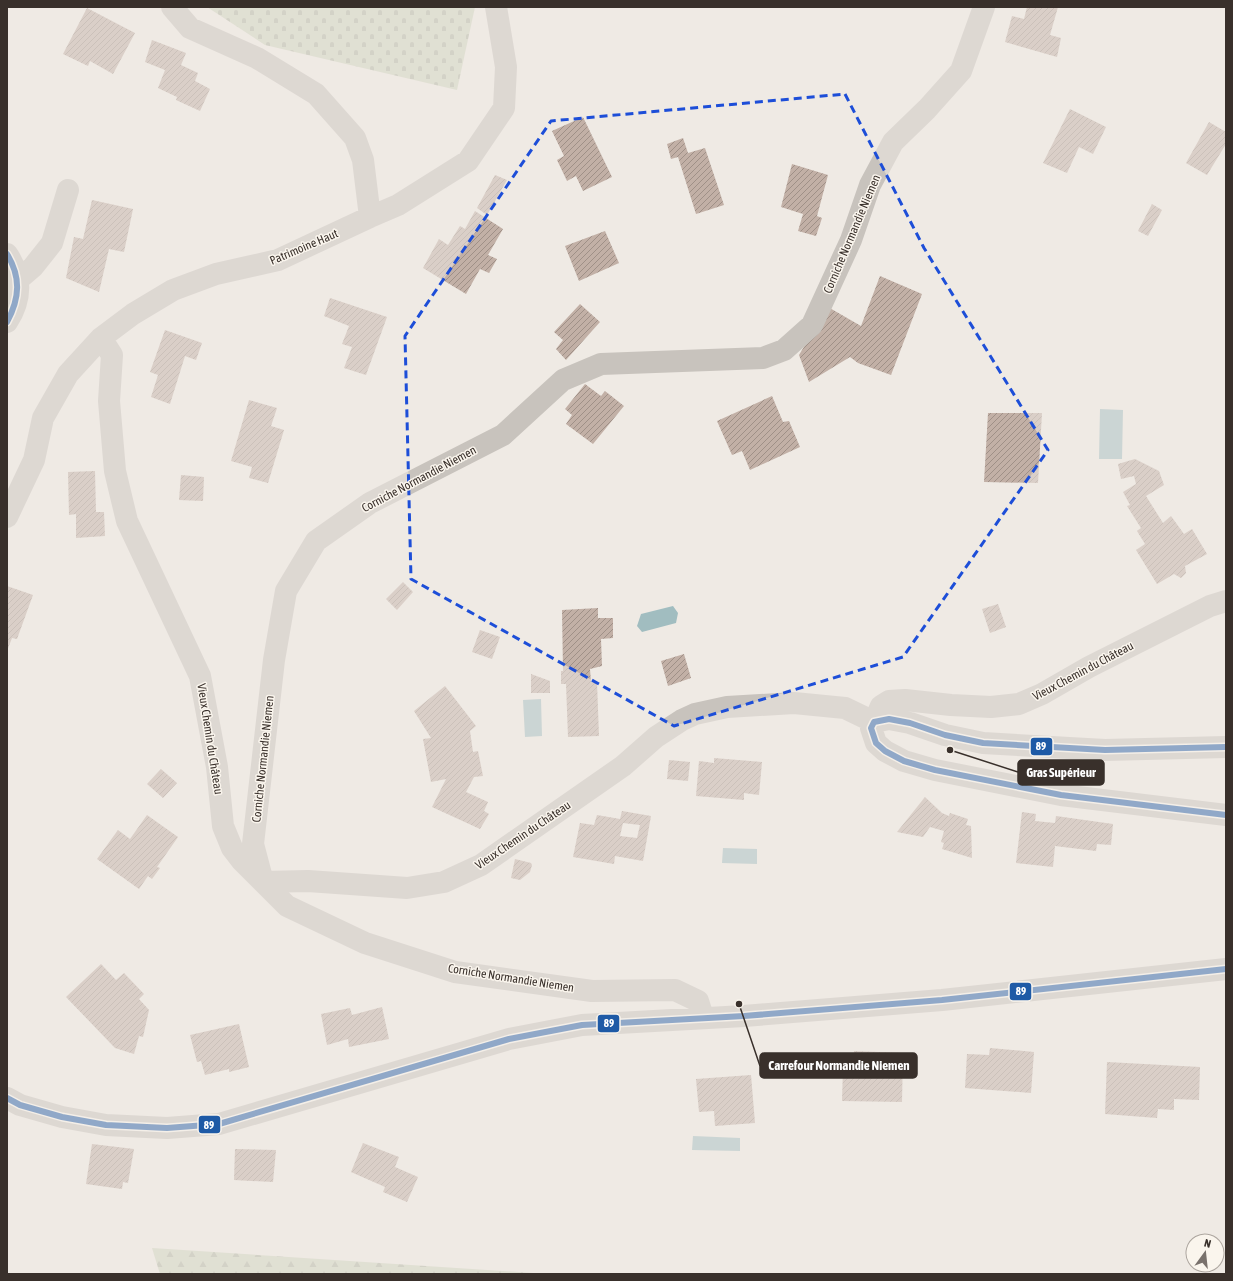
<svg xmlns="http://www.w3.org/2000/svg" width="1233" height="1281" viewBox="0 0 1233 1281" font-family="'Asap Condensed',sans-serif">
	<defs>
		<pattern id="forest-firs" width="22" height="20" patternUnits="userSpaceOnUse"><rect width="22" height="20" fill="#cfd4bf"/><path d="M5 1l3.5 6h-7zM16 11l3.5 6h-7z" fill="#b2b6a4"/></pattern>
		<pattern id="cemetery-stones" width="16" height="16" patternUnits="userSpaceOnUse"><rect width="16" height="16" fill="#cfd4bf"/><path d="M2 7V4a2 2 0 0 1 4 0v3zM10 15v-3a2 2 0 0 1 4 0v3z" fill="#b2b6a4"/></pattern>
		<pattern id="building-hatch" width="6" height="6" patternUnits="userSpaceOnUse"><rect width="6" height="6" fill="#c2b0a6"/><path d="M-1 1l2-2M0 6l6-6M5 7l2-2" fill="none" stroke="#9f9087"/></pattern>
	</defs>
	<rect width="100%" height="100%" fill="#efeae4"/>
	<!-- forest -->
	<path fill="url(#forest-firs)" d="M152 1248 548 1274H160Z"/>
	<!-- cemetery -->
	<path fill="url(#cemetery-stones)" d="M207 7H475L457 90 265 45Z"/>
	<!-- water -->
	<path fill="#a1bdc0" d="M1100 409 1123 410 1122 459H1099Z
		M673 606 678 613 676 623 642 632 637 626 641 614Z
		M541 699 542 736 525 737 523 700Z
		M723 848 757 849V864L722 863Z
		M693 1136 740 1138V1151L692 1150Z"/>
	<!-- building -->
	<path fill="url(#building-hatch)" fill-rule="evenodd" d="M1027 7H1058L1050 35 1061 38 1057 57 1005 42 1012 16 1024 19Z
		M87 8 135 33 113 74 90 61 88 66 63 54Z
		M152 40 186 53 181 65 198 73 195 81 210 89 200 111 176 100 177 97 158 88 165 70 145 62Z
		M1070 109 1106 127 1093 154 1079 147 1067 173 1043 163Z
		M583 117 612 177 583 191 576 176 567 181 557 160 564 156 552 131Z
		M1209 122 1226 132V144L1207 175 1186 163Z
		M683 138 688 153 705 148 724 205 696 214 678 157 671 159 667 144Z
		M792 164 828 175 817 216 822 218 816 236 798 231 803 214 781 207Z
		M495 175 507 180 487 215 477 208Z
		M92 200 133 209 124 252 109 249 99 292 66 278 74 237 83 239Z
		M1152 204 1162 210 1148 236 1138 231Z
		M475 211 503 229 488 255 497 259 489 273 480 269 466 294 423 268 439 239 448 245 460 226 465 229Z
		M605 231 619 263 579 281 565 246Z
		M880 276 922 294 891 375 858 363 850 357 809 382 799 355 828 307 861 326Z
		M330 298 387 317 366 375 344 368 352 347 342 344 349 326 324 316Z
		M580 304 600 322 566 360 556 349 563 340 554 332Z
		M165 330 202 343 196 360 185 356 170 404 151 397 158 375 150 372Z
		M585 384 601 396 605 391 624 406 593 444 566 424 572 415 565 409Z
		M772 396 783 422 789 421 800 447 750 470 742 451 732 455 717 421Z
		M249 400 277 408 271 426 284 430 268 483 249 478 252 467 231 461Z
		M988 413H1042L1038 483 984 482Z
		M1135 459 1159 471 1164 485 1146 496 1163 523 1171 516 1184 534 1192 529 1207 554 1185 566 1186 573 1181 578 1174 574 1157 584 1136 550 1145 544 1137 531 1141 528 1127 506 1130 505 1123 492 1136 484 1134 476 1121 479 1118 464Z
		M95 471 96 512H104L105 536 76 538V514L69 515 68 472Z
		M181 475 204 477 203 501 179 500Z
		M403 582 413 592 397 610 386 599Z
		M7 586 33 595 17 639 12 638 7 651Z
		M998 604 1006 627 990 633 982 609Z
		M598 608V618H613V638L601 639 602 666 590 669 591 682H597L599 736 568 737 566 684H561V671H563L562 610Z
		M480 630 500 637 492 659 472 652Z
		M684 654 691 678 668 686 661 661Z
		M531 674 550 681V693H531Z
		M445 686 476 726 470 731 473 752 478 751 483 776 474 777 466 792 488 802 484 811 489 814 480 829 432 807 446 779 431 782 423 739 431 738 414 711Z
		M714 758 762 762 759 795 744 793V800L696 796 699 761 714 763Z
		M669 760 690 762 688 781 667 779Z
		M161 769 177 783 163 798 147 784Z
		M925 797 942 813 949 816 950 813 968 819 966 825 971 826 972 858 942 849 944 843 941 842 944 831 930 827 923 837 897 832Z
		M622 811 651 816 643 861 615 856 614 864 573 857 580 823 594 825 597 815 620 819ZM623 823 640 825 637 838 620 836Z
		M1022 812 1036 814 1035 821 1055 823 1056 816 1113 824 1111 845 1097 844 1096 851 1055 846 1053 867 1016 863Z
		M147 815 178 837 157 867 160 868 152 879 148 876 139 889 97 859 118 830 130 839Z
		M515 859 531 863 532 865 530 872 520 880 511 878Z
		M101 964 116 980 124 973 144 994 139 999 149 1010 143 1037 139 1036 134 1054 115 1048 66 997Z
		M382 1007 389 1039 349 1047 348 1039 327 1045 321 1014 350 1008 352 1015Z
		M239 1024 249 1067 229 1072V1069L205 1075 201 1061 197 1062 190 1035Z
		M990 1048 1034 1052 1031 1093 965 1088 967 1054 989 1055Z
		M854 1051 903 1053 902 1102 842 1101 843 1067H853Z
		M1107 1062 1200 1067 1199 1100 1174 1099V1110L1158 1109 1157 1118 1105 1114Z
		M751 1075 755 1123 715 1126 714 1111 699 1112 696 1079Z
		M363 1143 399 1157 395 1167 418 1177 407 1202 383 1192 385 1187 351 1172Z
		M92 1144 134 1149 128 1183 123 1182 122 1189 86 1184Z
		M235 1149 276 1150 273 1182 234 1180Z"/>
	<g fill="none" stroke-linecap="round" stroke-linejoin="round">
		<!-- minor -->
		<path stroke="#c8c3bd" stroke-width="22" d="M370 217 398 205 468 161 504 108 506 67 496 7
			M7 254C22 276 22 299 7 322
			M19 279 33 267 52 243 68 190
			M101 338 112 355 109 401 115 471 127 521 200 676 217 767 223 826 232 848 242 861 263 882 308 881 407 888 444 882 481 865 623 766 656 737 682 720 695 714 727 707 794 703 845 708 874 722 881 706 889 701 905 700 951 705 991 707 1019 704 1042 694 1089 667 1210 606 1226 601
			M7 517 34 460 43 418 68 374 101 338 133 314 173 290 216 274 278 260 370 217 363 160 355 138 316 94 257 58 190 28 172 7
			M1226 747 1105 750 983 743 945 735 910 723 889 719 874 722 871 728 876 743 885 751 904 761 935 770 1061 795 1226 815
			M703 1017 698 1001 675 990 592 991 455 972 365 943 287 906 263 882 253 844 274 660 286 591 316 541 370 503 503 435 563 380 601 364 763 358 784 350 812 325 851 240 870 185 893 142 927 109 961 71 984 7
			M7 1098 20 1105 62 1117 106 1125 167 1128 219 1124 509 1039 582 1025 744 1016 942 1000 1226 969"/>
		<defs>
			<path id="bus-1" d="M7 254C21 277 20 298 7 322
				M1226 747 1105 750 983 743 945 735 910 723 889 719 874 722 871 728 876 743 885 751 904 761 935 770 1061 795 1226 815
				M7 1098 20 1105 62 1117 106 1125 167 1128 219 1124 509 1039 582 1025 744 1016 942 1000 1226 969"/>
		</defs>
		<!-- bus-1 casing -->
		<use href="#bus-1" stroke="#faf5ed" stroke-width="9"/>
		<!-- bus-1 -->
		<use href="#bus-1" stroke="#1e5aa6" stroke-width="6"/>
	</g>
	<!-- marked area -->
	<path d="M0 0H1233V1281H0ZM845 94 924 248 1048 450 903 657 674 726 411 579 405 336 551 121Z" fill="#efeae4" fill-opacity=".55" fill-rule="evenodd"/>
	<path fill="none" stroke="#1d4ed8" stroke-width="3" stroke-dasharray="8 5" stroke-linejoin="round" d="M845 94 924 248 1048 450 903 657 674 726 411 579 405 336 551 121Z"/>
	<g text-anchor="middle" stroke-width="3" stroke-linejoin="round" paint-order="stroke">
		<!-- street labels -->
		<g font-size="12" fill="#39302b" stroke="#faf5ed">
			<text transform="translate(852 234) rotate(-67)" y="4">Corniche Normandie Niemen</text>
			<text transform="translate(304 247) rotate(-23)" y="4">Patrimoine Haut</text>
			<text transform="translate(419 479) rotate(-28)" y="4">Corniche Normandie Niemen</text>
			<text transform="translate(1083 671) rotate(-28)" y="4">Vieux Chemin du Château</text>
			<text transform="translate(210 739) rotate(81)" y="4">Vieux Chemin du Château</text>
			<text transform="translate(263 759) rotate(-84)" y="4">Corniche Normandie Niemen</text>
			<text transform="translate(523 835) rotate(-34)" y="4">Vieux Chemin du Château</text>
			<text transform="translate(511 978) rotate(9)" y="4">Corniche Normandie Niemen</text>
		</g>
	</g>
	<!-- callouts -->
	<path fill="none" stroke="#39302b" stroke-width="1.5" d="M950 750L1018 772M739 1004L760 1066"/>
	<g fill="#39302b" stroke="#faf5ed" stroke-width="1.5">
		<circle cx="950" cy="750" r="4"/>
		<circle cx="739" cy="1004" r="4"/>
	</g>
	<g fill="#39302b" stroke="#39302b" stroke-width="1.5">
		<rect x="1018" y="760" width="86" height="25" rx="4"/>
		<rect x="760" y="1053" width="157" height="25" rx="4"/>
	</g>
	<g font-size="13" text-anchor="middle" font-weight="bold" fill="#fff">
		<text x="1061" y="777">Gras Supérieur</text>
		<text x="839" y="1070">Carrefour Normandie Niemen</text>
	</g>
	<g stroke="#faf5ed" stroke-width="1.5">
		<rect x="1030" y="737" width="23" height="19" rx="4" fill="#1e5aa6"/>
		<rect x="1009" y="982" width="23" height="19" rx="4" fill="#1e5aa6"/>
		<rect x="597" y="1014" width="23" height="19" rx="4" fill="#1e5aa6"/>
		<rect x="198" y="1115" width="23" height="19" rx="4" fill="#1e5aa6"/>
	</g>
	<g font-size="11" text-anchor="middle" font-weight="bold" fill="#fff">
		<text x="1041" y="750">89</text>
		<text x="1021" y="995">89</text>
		<text x="609" y="1027">89</text>
		<text x="209" y="1129">89</text>
	</g>
	<!-- border -->
	<rect width="1233" height="1281" fill="none" stroke="#39302b" stroke-width="16"/>
	<!-- north arrow -->
	<g transform="translate(1205 1253) rotate(15)"><circle r="19" fill="#faf5ed" stroke="#ada69f"/>
	<path d="M0-3L7 15L0 10L-7 15Z" fill="#79716c"/>
	<text y="-6" font-size="11" font-weight="bold" text-anchor="middle" fill="#39302b">N</text>
	</g>
</svg>
